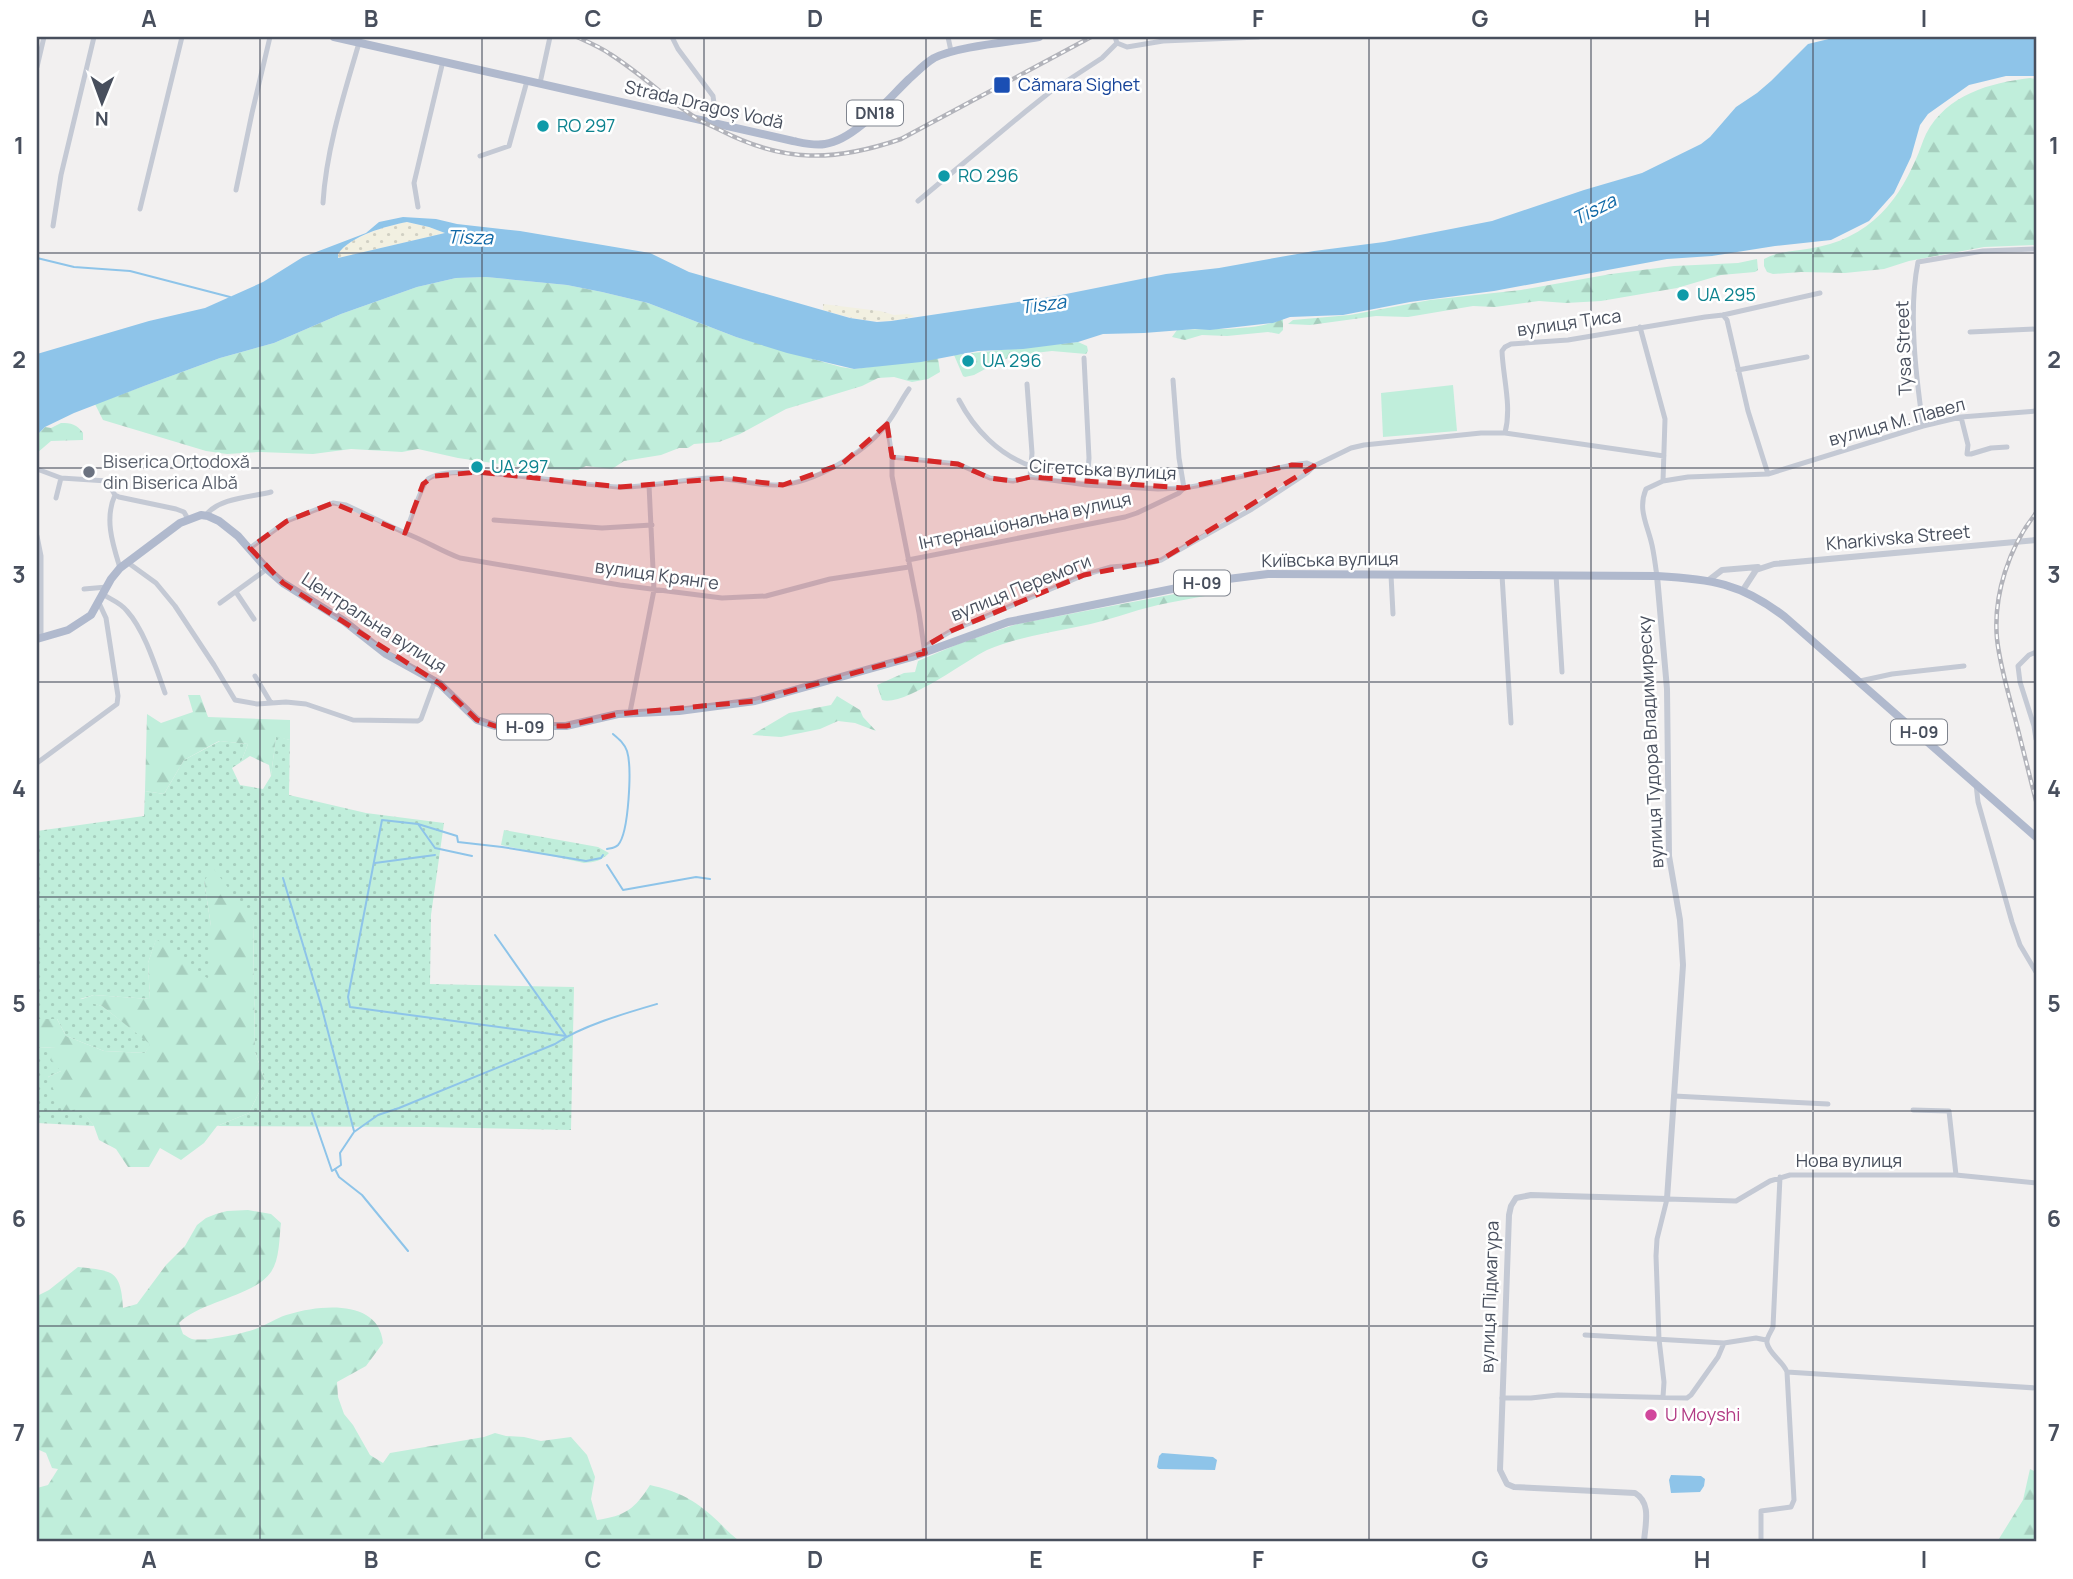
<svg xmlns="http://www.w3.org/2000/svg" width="2073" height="1579" viewBox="0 0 2073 1579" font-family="Manrope,sans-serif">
	<defs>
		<pattern id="grass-dots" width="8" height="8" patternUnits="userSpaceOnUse" patternTransform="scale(1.75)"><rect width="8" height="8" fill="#c0eedb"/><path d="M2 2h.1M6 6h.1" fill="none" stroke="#a6cebe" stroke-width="1.8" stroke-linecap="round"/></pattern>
		<pattern id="forest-firs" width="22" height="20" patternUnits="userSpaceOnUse" patternTransform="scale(1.75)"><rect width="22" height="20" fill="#c0eedb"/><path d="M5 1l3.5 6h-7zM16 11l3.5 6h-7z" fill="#a6cebe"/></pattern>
		<pattern id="sand-dots" width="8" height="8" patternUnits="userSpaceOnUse" patternTransform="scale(1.75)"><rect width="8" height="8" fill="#f2f0e1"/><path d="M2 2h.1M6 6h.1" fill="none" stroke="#d1d0c3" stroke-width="1.8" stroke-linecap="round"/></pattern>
	</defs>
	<rect width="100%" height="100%" fill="#f2f0f0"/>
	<!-- grass -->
	<path fill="url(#grass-dots)" d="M276 736 290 740 289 795 366 813 444 823 431 915 430 984 574 987 571 1130 428 1127 217 1126 249 1113 265 1080 255 1052 253 920 204 881 211 926V982L156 940 148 963 150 999 94 995 80 999 102 1006 151 1044 145 1053 104 1051 66 1036 57 1019H37V831L144 816 145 791 164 794 184 760 220 741 248 744 241 762 232 768 240 785 263 789 271 776Z
		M504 830 598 847 609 853C601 861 595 862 584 863L501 845Z
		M37 1047 56 1048 61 1071 48 1077 81 1108 94 1126 37 1123Z"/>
	<!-- forest -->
	<path fill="url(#forest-firs)" d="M2030 78 2036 79V245L1984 247 1909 261 1884 269 1845 273 1801 272 1773 274 1767 272 1764 266V259C1777 252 1787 252 1800 250 1827 247 1854 238 1874 220 1893 204 1906 182 1916 159 1920 151 1922 142 1926 134 1947 94 1990 83 2030 78Z
		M1757 259 1758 270 1755 272 1721 275 1677 288 1601 301 1566 303 1539 301 1495 307 1473 306 1408 317 1376 316 1310 325 1288 324 1293 320 1350 315 1430 300 1521 290 1611 274 1674 266 1738 263Z
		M486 277 567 285 602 292 648 303 736 337 841 367 854 369 938 358 940 372 928 379 912 382 894 377 878 378 862 386 786 409 740 434 719 442 694 444 688 448H679L661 455 624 461 612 469 586 466 578 470 535 469 458 458 418 449 402 452 351 449 313 454 260 452 227 454 206 451 103 420 95 404 220 358 274 343 341 314 417 287 456 278Z
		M1283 318V330L1279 334 1268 332 1227 336 1202 335 1185 340 1172 337 1177 330C1206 328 1259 332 1283 318Z
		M1078 342 1087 346 1088 351 1086 354 1052 351 1017 355 1000 361 974 375 965 377 963 376 954 355Z
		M61 423C71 423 77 424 83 433V440L51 441 37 453V435L45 427 51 428Z
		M1206 588 1212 590 1211 595C1194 598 1176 601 1158 605 1132 611 1107 621 1081 626 1050 633 1016 637 987 650 965 661 904 707 882 700L877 685 904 673 915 672 918 661 963 642 1017 624Z
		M188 695H200L208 717 290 720V740L276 737 271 776 269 765 250 756 241 762 248 744 219 741 184 760 164 794 145 791 147 714 161 723 193 712Z
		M837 696 860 710 863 717 876 731 855 723 838 721 820 729 781 737 752 735 789 713 831 705Z
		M213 868 253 920 255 1052 265 1080 249 1113 217 1126 204 1143 181 1160 160 1148 149 1167H128L116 1149 99 1140 94 1126 81 1109 63 1111 48 1077 61 1071 50 1060 56 1048 37 1047V1019H57L66 1036 104 1051 145 1053 150 1044 102 1006 79 1000 94 995 150 999 148 963 156 939 211 981V926L204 881Z
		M248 1210 271 1214 281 1223C279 1238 280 1259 271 1272 255 1296 201 1301 179 1323L183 1334C183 1334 191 1339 192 1339 204 1342 248 1333 260 1327 270 1323 280 1316 290 1314 321 1305 379 1299 383 1343L366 1366 337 1382 338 1397 344 1414 353 1425 370 1455 383 1463 390 1453 484 1437 495 1433 506 1436 524 1437 541 1441 571 1437 587 1455 595 1477 591 1499 597 1520C625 1516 635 1509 650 1485 676 1491 690 1497 711 1515 722 1524 730 1535 741 1542H37V1488L48 1485 58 1469 52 1468 46 1453 37 1449V1296L49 1290 78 1267C112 1271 121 1269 123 1308L137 1304 166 1265 185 1246 197 1225 206 1218 216 1214 227 1211Z
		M2030 1469 2036 1472V1542H1997L2023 1500Z"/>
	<!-- sand -->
	<path fill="url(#sand-dots)" d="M407 222 429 227 445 233 338 258 337 254C350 237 386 226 407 222Z
		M823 304 880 311 894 315 908 314 915 316C881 326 856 320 823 310Z"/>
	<!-- garden -->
	<path fill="#c0eedb" d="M1453 385 1457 431 1383 437 1381 393Z"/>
	<!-- water -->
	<path fill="#8ec4e9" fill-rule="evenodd" d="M1837 37H2036V76H2006L1969 85 1928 114 1920 125 1911 157 1894 193 1869 221 1831 240 1775 246 1712 256 1667 259 1494 291 1410 302 1343 315 1290 317 1273 323 1210 330 1195 329 1144 333 1103 334 1078 342 1023 349 978 351 921 362 854 369 787 353 736 337 648 303 602 292 567 285 486 277 456 278 417 287 341 314 274 343 220 358 144 386 74 413 45 427 37 435V354L149 321 205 308 263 282 303 257 366 233 379 222 403 217 436 219 457 224 520 231 650 253 689 272 850 318 877 322 891 321 1051 297 1166 274 1219 268 1314 251 1384 242 1492 221 1584 190 1642 173 1701 144 1710 137 1736 107 1757 93 1771 81 1808 44ZM407 222 429 227 445 233 338 258V254C350 236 386 226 407 222Z
		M1162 1453 1213 1457 1217 1460 1215 1470 1159 1469 1157 1467 1159 1456Z
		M1671 1475 1701 1476 1705 1479 1704 1486 1700 1492 1671 1493 1669 1480Z"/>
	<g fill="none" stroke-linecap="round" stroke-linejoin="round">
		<!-- stream -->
		<path stroke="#8ec4e9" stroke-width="2" d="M37 258 74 267 130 271 230 297
			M418 824 382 820 348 997 350 1007 566 1036 495 935
			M607 849C612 848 615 848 618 845 629 833 632 767 627 751 624 743 619 739 613 734
			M472 856 435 848 418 824 457 836 458 842 502 847 586 861 601 858 603 855
			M375 863 435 855
			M607 865 623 890 696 877 710 879
			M283 878 321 1005 354 1131
			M312 1113 332 1171 341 1165 340 1153 354 1132 378 1115 399 1108 555 1044C581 1026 626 1013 657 1004
			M335 1169 339 1177 362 1195 408 1251"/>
		<!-- minor -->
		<path stroke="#c4c9d4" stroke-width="5" d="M672 37 678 49 713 96 714 103 712 123
			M948 37 951 51
			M1115 37 1117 43 1127 47 1163 41 1259 37
			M37 67 44 37
			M540 83 550 37
			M480 156 509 146 527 81
			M236 190 252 113 270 37
			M918 201 1025 112 1050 92 1102 58 1117 43
			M323 203C326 150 344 94 359 43
			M418 207 414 183 443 61
			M140 209 182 37
			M53 226 61 175 94 37
			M1723 315 1727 320 1748 411 1768 474
			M1640 327 1665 419 1663 481 1646 489C1638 508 1646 522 1651 541 1654 552 1655 564 1657 576
			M1970 332 2036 329
			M1084 358 1089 458 1087 485
			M1738 370 1807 357
			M1027 384 1032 453 1030 477
			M959 400C974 429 999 455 1031 466
			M1961 417 1968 445 1967 454H1971L1991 448 2007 447
			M887 424 892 457V476L919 613 924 647
			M1923 426C1916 376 1908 312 1918 262L1983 251 2036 249
			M1505 433C1512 406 1503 378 1502 351L1505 347 1511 344 1568 340 1705 317 1723 315 1820 293
			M892 457 958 464 990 478 1013 481 1030 477 1087 485 1158 489 1184 488 1208 484 1292 465 1307 463 1314 466
			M37 469 61 478 107 481 115 495 119 497 176 509 184 512 188 519
			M1663 481 1688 477 1768 474 1923 426 1961 417 2036 411
			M115 495C104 519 113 545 120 568
			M56 498 61 478
			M206 515C219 498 251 497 271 492
			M494 520 602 528 652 525
			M405 533C424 540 441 551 460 558L620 585 722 598 766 596 830 579 909 567
			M37 536 41 556V638
			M250 548 287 521 333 503 346 505 405 533C410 523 422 483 428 479 444 467 497 474 517 476 550 479 585 485 618 487 648 488 678 480 708 478 732 477 754 486 777 485 814 484 864 453 886 425 895 414 901 400 909 389
			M908 560 1125 517 1137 513 1179 493 1184 488 1179 458 1173 380
			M127 562 156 583 175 606 214 665 235 700 257 704 286 702 306 704 353 720 418 721 421 719 435 681
			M1391 575 1393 614
			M1502 575 1511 723
			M1556 575 1562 672
			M84 589 107 587
			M236 592 254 619
			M104 595C112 600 121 603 127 611 145 631 156 668 165 693
			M220 603 267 569
			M924 647 951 631 1084 575 1111 567 1147 564 1161 560 1252 509 1307 473 1314 466 1351 448 1364 445 1481 433H1505L1664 456
			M255 676 271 703
			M1860 681 1892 674 1964 666
			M630 712 654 590 649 485
			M2036 725 2034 726 2036 739
			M2034 726 2020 682 2018 666 2029 655 2036 652
			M37 763 117 704 118 696 106 618 99 603
			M1976 784 1978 802 2012 922 2020 945 2036 972
			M1674 1096 1828 1104
			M1913 1110 1949 1111 1956 1175
			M1585 1335 1724 1343 1756 1338 1766 1340
			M1787 1372 2036 1388
			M1663 1397 1664 1382 1659 1339 1656 1256 1657 1239 1667 1199 1736 1201 1770 1181 1790 1175H1956L2036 1183
			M1502 1398H1531L1558 1395 1687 1398 1691 1395 1718 1357 1724 1343
			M1761 1542V1511L1791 1507 1794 1500 1787 1372C1783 1361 1769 1354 1767 1343 1766 1338 1771 1332 1773 1327L1780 1177"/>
		<!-- tertiary -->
		<path stroke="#c4c9d4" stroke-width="6" d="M1709 580 1722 570 1758 567
			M1743 590 1756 570 1774 564 2036 540
			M1644 1542C1645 1525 1652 1503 1635 1493L1514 1487 1507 1484 1500 1470 1509 1215 1511 1206 1516 1198 1531 1195 1667 1199 1683 965 1680 920 1669 856 1667 689 1657 576"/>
		<!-- primary -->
		<path stroke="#b0b9cd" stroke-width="8" d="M334 37 793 141C803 143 814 146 825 144 855 140 888 99 909 79 917 72 924 64 934 58 958 46 1011 42 1039 37
			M37 639 68 630 91 615 111 579 120 568 180 523 201 515 208 516 219 521 238 536 267 569 283 583 344 621 386 654 440 684 477 720 495 726H566L618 714 679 711 755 701 912 657 1008 622 1212 581 1268 574 1657 576C1711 579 1741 583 1785 617L2036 837"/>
		<defs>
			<path id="rail" d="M577 37C588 42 600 47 610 54 640 73 667 99 696 118 704 123 712 126 720 130 784 163 834 162 901 139L1091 37
				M2036 513C2009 547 1993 595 1997 639 2000 666 2008 692 2015 718 2022 745 2029 773 2036 801"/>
		</defs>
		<!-- rail casing -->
		<use href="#rail" stroke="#b2b3ba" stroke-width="4.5"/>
		<!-- rail -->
		<use href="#rail" stroke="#fff" stroke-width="2" stroke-dasharray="5" stroke-linecap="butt"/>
	</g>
	<!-- marked area -->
	<path fill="#d62828" fill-opacity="0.2" stroke="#d62828" stroke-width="5" stroke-dasharray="14 9" stroke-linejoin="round" d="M887 424 892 457 958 464 990 478 1013 481 1030 477 1184 488 1292 465 1314 466 1161 560 1084 575 951 631 924 647 925 653 755 701 618 714 566 726H495L477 720 440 684 283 583 250 548 287 521 333 503 405 533 423 484 434 476 479 472 620 487 726 478 783 485 842 464Z"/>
	<!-- grid -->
	<path fill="none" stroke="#484f5d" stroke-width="2" stroke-opacity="0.55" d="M260 37V1542M482 37V1542M704 37V1542M926 37V1542M1147 37V1542M1369 37V1542M1591 37V1542M1813 37V1542M37 253H2036M37 468H2036M37 682H2036M37 897H2036M37 1111H2036M37 1326H2036"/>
	<!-- markers -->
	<rect fill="#1a4fb4" stroke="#fff" stroke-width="2.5" x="993" y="76" width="18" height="18" rx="3.5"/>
	<g fill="#0f9aa8" stroke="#fff" stroke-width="2.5">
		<circle cx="543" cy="126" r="7"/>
		<circle cx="944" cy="176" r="7"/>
		<circle cx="1683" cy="295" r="7"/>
		<circle cx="968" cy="361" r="7"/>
		<circle cx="477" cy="467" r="7"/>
	</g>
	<circle fill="#6b7280" stroke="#fff" stroke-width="2.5" cx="89" cy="472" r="7"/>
	<circle fill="#d1479c" stroke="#fff" stroke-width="2.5" cx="1651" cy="1415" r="7"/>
	<g text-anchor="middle" stroke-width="5" stroke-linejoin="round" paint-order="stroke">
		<!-- shield labels -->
		<g fill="#fff" stroke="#7f848e" stroke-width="2">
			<rect x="847" y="100.5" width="56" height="25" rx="5"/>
			<rect x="1174" y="570.5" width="56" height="25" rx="5"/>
			<rect x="497" y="714.5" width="56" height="25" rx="5"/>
			<rect x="1891" y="719.5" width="56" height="25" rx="5"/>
		</g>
		<g font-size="16" font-weight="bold" fill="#484f5d">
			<text x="875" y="119">DN18</text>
			<text x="1202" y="589">Н-09</text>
			<text x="525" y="733">Н-09</text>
			<text x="1919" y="738">Н-09</text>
		</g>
		<!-- transit labels -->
		<g font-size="18" fill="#164399" stroke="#fff" text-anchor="start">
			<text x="1018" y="91">Cămara Sighet</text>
		</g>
		<!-- street labels -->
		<g font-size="18" fill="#484f5d" stroke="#fff">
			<text transform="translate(704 105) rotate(13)" y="6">Strada Dragoș Vodă</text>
			<text transform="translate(1569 323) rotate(-8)" y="6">вулиця Тиса</text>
			<text transform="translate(1904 348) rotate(-92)" y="6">Tysa Street</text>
			<text transform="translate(1897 422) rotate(-15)" y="6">вулиця М. Павел</text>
			<text transform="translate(1103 470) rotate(3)" y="6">Сігетська вулиця</text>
			<text transform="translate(1025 521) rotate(-12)" y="6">Інтернаціональна вулиця</text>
			<text transform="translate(1898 538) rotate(-5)" y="6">Kharkivska Street</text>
			<text transform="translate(1330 560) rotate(-1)" y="6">Київська вулиця</text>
			<text transform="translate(657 575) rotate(8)" y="6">вулиця Крянге</text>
			<text transform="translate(1021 588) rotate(-22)" y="6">вулиця Перемоги</text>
			<text transform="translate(374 623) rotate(33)" y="6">Центральна вулиця</text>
			<text transform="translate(1651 742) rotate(-93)" y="6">вулиця Тудора Владимиреску</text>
			<text x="1849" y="1167">Нова вулиця</text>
			<text transform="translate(1490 1297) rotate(-88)" y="6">вулиця Підмагура</text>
		</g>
		<!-- culture labels -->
		<g font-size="18" fill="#0d838f" stroke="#fff" text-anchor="start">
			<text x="557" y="132">RO 297</text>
			<text x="958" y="182">RO 296</text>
			<text x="1697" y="301">UA 295</text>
			<text x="982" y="367">UA 296</text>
			<text x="491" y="473">UA 297</text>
		</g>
		<!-- worship labels -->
		<g font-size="18" fill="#5b616d" stroke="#fff" text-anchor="start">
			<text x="103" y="468">Biserica Ortodoxă<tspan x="103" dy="21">din Biserica Albă</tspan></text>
		</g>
		<!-- hotel labels -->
		<g font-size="18" fill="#b23c85" stroke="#fff" text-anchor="start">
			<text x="1665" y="1421">U Moyshi</text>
		</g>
		<!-- water labels -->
		<g font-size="19" font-style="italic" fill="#1169a7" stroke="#fff">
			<text transform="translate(1594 209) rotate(-27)" y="7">Tisza</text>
			<text transform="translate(470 237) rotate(1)" y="7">Tisza</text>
			<text transform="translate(1043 304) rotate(-8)" y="7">Tisza</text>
		</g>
	</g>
	<!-- border -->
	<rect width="2073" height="1579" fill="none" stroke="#ffffff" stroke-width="77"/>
	<!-- north arrow -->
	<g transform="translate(102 102) rotate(181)" stroke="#ffffff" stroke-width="5" paint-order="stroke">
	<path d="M0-5L12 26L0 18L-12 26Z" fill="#484f5d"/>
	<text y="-10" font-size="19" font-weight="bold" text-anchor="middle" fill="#484f5d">N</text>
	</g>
	<rect x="38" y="38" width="1997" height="1502" fill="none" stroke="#484f5d" stroke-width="2.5"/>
	<g font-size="23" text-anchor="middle" font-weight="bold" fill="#484f5d">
		<text x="149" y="27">A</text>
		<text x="371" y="27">B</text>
		<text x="593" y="27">C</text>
		<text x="815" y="27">D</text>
		<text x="1036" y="27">E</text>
		<text x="1258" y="27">F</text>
		<text x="1480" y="27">G</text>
		<text x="1702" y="27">H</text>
		<text x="1924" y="27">I</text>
		<text x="19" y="154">1</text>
		<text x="2054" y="154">1</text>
		<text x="19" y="368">2</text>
		<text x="2054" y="368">2</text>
		<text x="19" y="583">3</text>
		<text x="2054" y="583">3</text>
		<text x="19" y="797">4</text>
		<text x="2054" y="797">4</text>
		<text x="19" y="1012">5</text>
		<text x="2054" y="1012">5</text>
		<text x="19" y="1227">6</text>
		<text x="2054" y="1227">6</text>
		<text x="19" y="1441">7</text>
		<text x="2054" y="1441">7</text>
		<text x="149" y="1568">A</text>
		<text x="371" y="1568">B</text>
		<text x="593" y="1568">C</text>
		<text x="815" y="1568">D</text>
		<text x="1036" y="1568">E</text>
		<text x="1258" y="1568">F</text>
		<text x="1480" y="1568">G</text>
		<text x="1702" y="1568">H</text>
		<text x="1924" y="1568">I</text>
	</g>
</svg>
